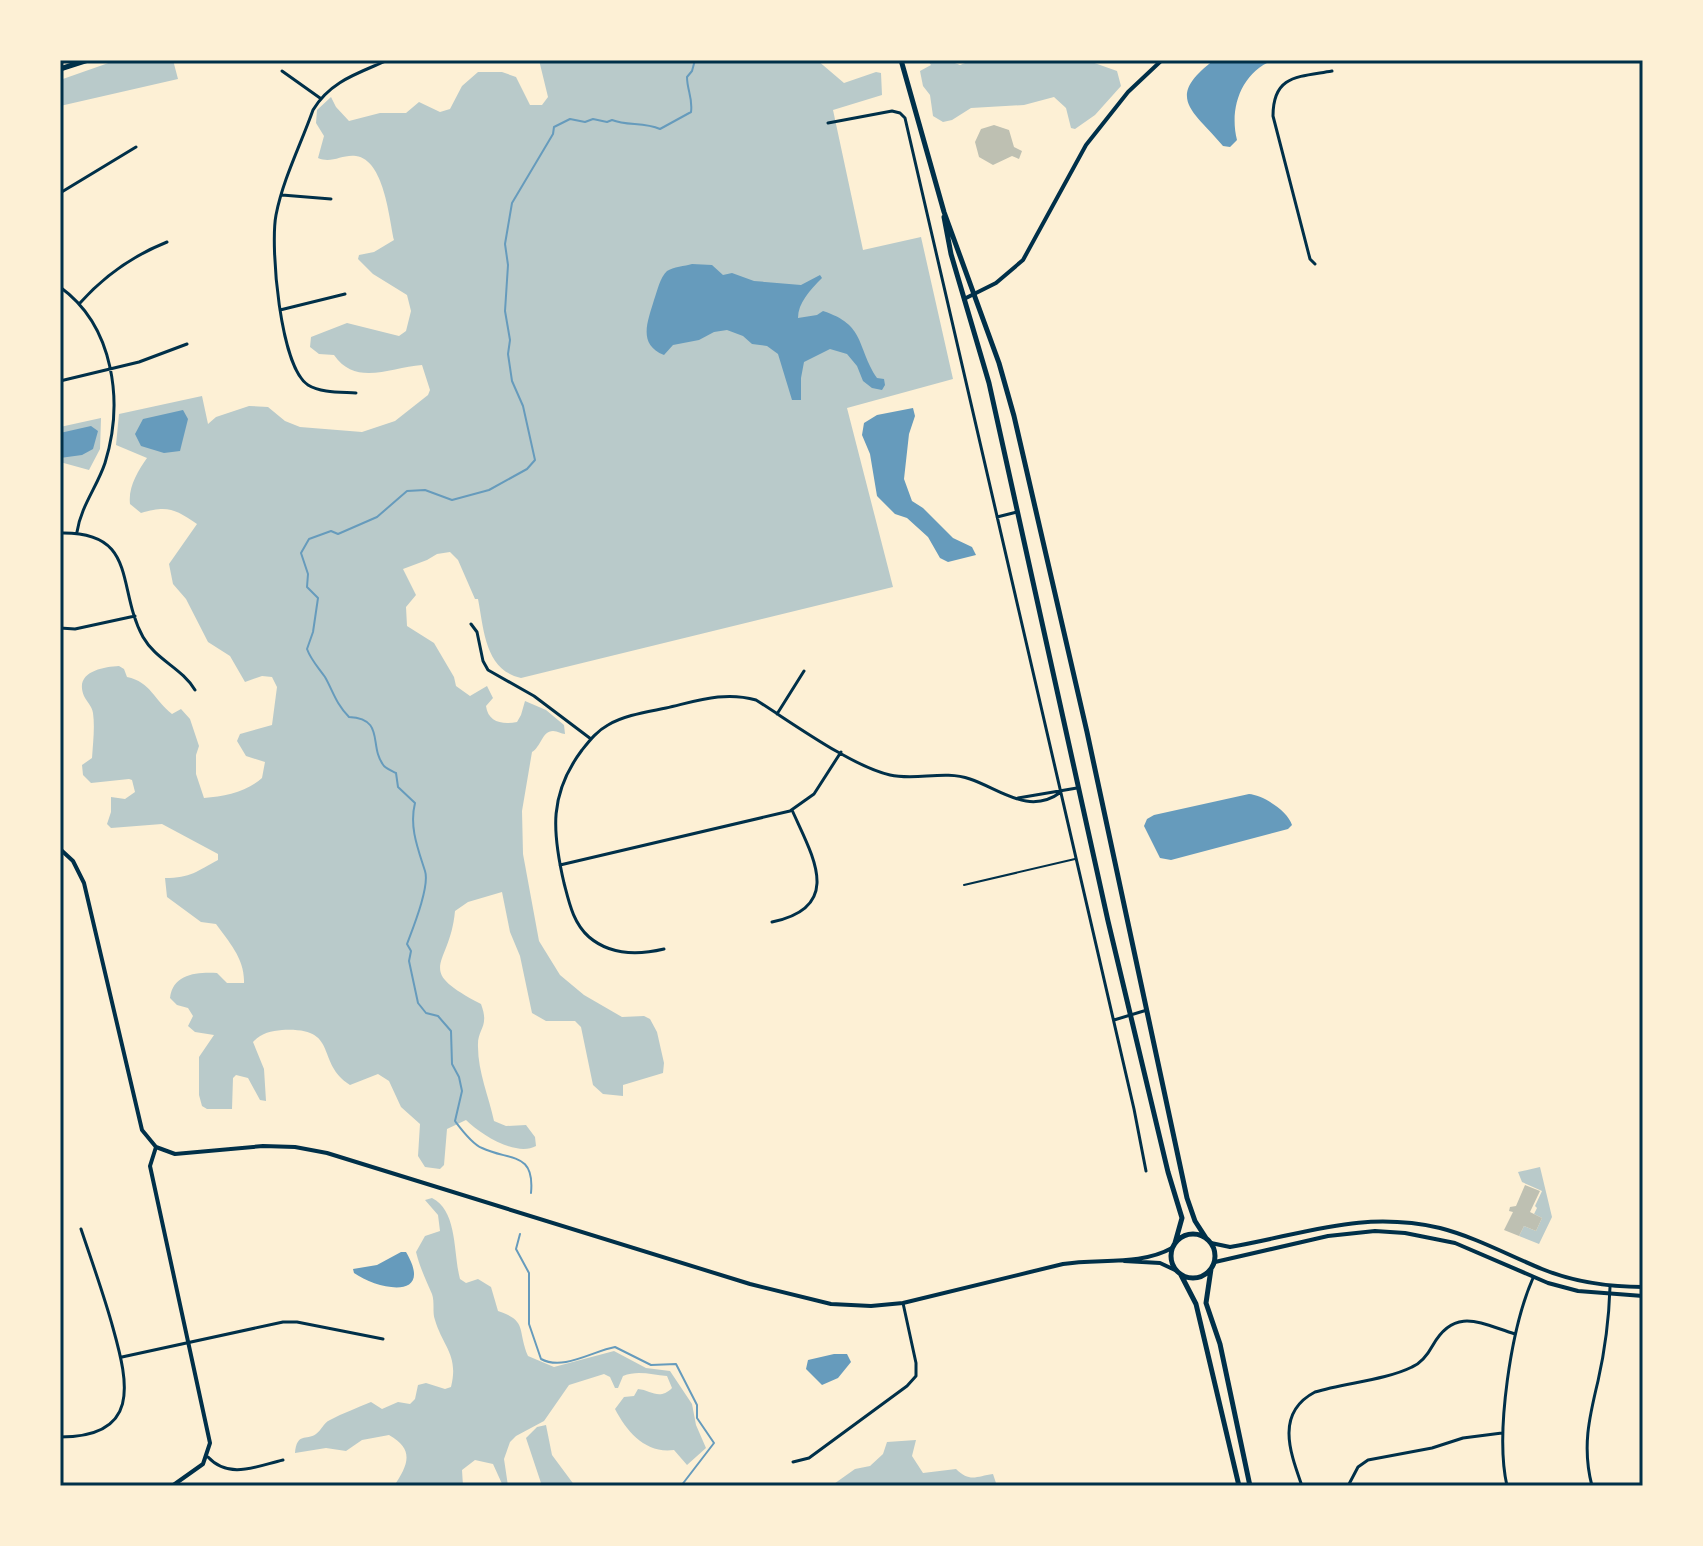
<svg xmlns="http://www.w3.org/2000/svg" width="1703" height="1546" viewBox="0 0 1703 1546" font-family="'PT Sans Narrow',sans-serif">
	<rect width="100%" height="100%" fill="#fdf0d5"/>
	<!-- green -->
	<path fill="#b9caca" d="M117 60H173L178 79 60 106V80Z
		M539 60H817L844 83 876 72 881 73 882 95 833 110 863 250 921 237 953 379 847 408 893 587 521 678C485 670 484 630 478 599H475L458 560 450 552 437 554 427 560 403 569 416 595 406 607 407 626 434 643 454 677 456 686 470 696 487 686 493 698 486 706C488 722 502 725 517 722L521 715 525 701 546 710 564 725 565 734C561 734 558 731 553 731 542 731 541 747 532 752L522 811 523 854 539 941 560 975 584 995 622 1017 644 1016 650 1019 657 1032 664 1063 663 1073 623 1085V1096L603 1094 593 1085 581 1027 575 1021H546L532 1013 520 956 510 932 502 892 468 902 455 911C450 968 412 968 481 1004 490 1028 477 1028 478 1047 478 1072 489 1097 494 1121L506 1126 526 1125 535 1137 536 1146C516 1157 480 1134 466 1120L447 1129 444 1165 440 1169 425 1167 418 1156 420 1124 401 1107 389 1081 378 1074 350 1085C314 1062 341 1027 282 1030 271 1031 261 1033 253 1042L264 1069 266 1101 260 1100 248 1078 236 1075 233 1078 232 1109H207L202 1106 199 1095V1057L214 1035 195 1032 188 1026 193 1016 188 1008 177 1005 170 998C173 974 196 972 217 973L227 983H244C245 959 229 942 216 924L201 922 167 897 165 878C191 878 197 871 218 860V854L162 824 111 828 107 824 111 812V797L125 799 135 792 132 780 129 779 91 783 83 775 82 765 92 758C93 743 95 727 93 713 92 706 87 702 84 696 74 672 102 667 119 666L124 669 127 677C151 682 154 700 172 714L181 709 190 719 199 746 196 755V774L204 798C225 796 246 792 262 778L265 762 246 756 237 741 240 734 272 725 277 687 272 677 262 676 245 682 230 656 208 642 186 599 173 584 169 564 197 524C175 509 168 505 141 513L130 504C128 487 138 471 147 458L116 445 119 414 202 396 208 424 216 417 249 406 268 407 285 421 300 427 362 432 395 421 428 395 430 390 422 365C391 367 356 387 334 355L319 354 310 347 311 337 347 323 399 336 406 331 411 311 407 295 373 274 358 259 359 255 374 252 394 240C389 217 384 160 356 156 342 154 332 164 318 158L324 136 316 123 317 110 331 97 336 107 349 121 380 113H406L419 102 440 112 450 109 462 86 478 72H502L516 77 530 105H542L548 97Z
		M927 60H947L960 65 973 60H1086L1117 71 1121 86 1095 115 1075 129 1071 128 1066 108 1054 97 1024 105 971 108 952 120 943 122 933 116 930 95 923 86 920 71 931 65Z
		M101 418 100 449 89 470 60 462V427Z
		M1540 1167 1552 1217 1539 1244 1519 1236 1524 1226 1536 1231 1542 1218 1534 1214 1537 1208 1535 1206 1542 1191 1522 1182 1518 1172Z
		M432 1198C458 1211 453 1253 460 1279L466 1283 478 1279 491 1287 498 1311C528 1321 517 1330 528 1356L554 1367 614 1351 646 1368 670 1371 692 1404 696 1425 706 1448 687 1465 674 1450C646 1454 627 1432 615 1409L624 1397 634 1396 638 1389C651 1390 659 1401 672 1388L667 1376C652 1375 638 1370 623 1376L618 1388H615L610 1377 604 1374 569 1385 544 1421 516 1436 510 1442 504 1459 508 1486H503L493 1464 475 1460 462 1470 463 1486H394C407 1466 416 1450 389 1435L362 1440 346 1451 326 1448 295 1453C297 1432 306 1441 316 1434 322 1430 323 1423 330 1420 343 1413 357 1408 371 1402L382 1409 398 1402 410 1404 415 1399 418 1385 426 1383 445 1389 451 1387C459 1355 443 1347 435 1320 432 1312 435 1303 432 1294 426 1280 420 1268 416 1252L425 1236 440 1231 438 1215 425 1200Z
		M546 1425 552 1455 575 1486H542L526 1438 537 1427Z
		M916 1440 912 1456 923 1473 956 1469C970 1483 977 1476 993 1474L997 1486H831L855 1469 870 1466 883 1454 887 1442Z"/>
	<!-- water -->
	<path fill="#669bbc" d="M1214 60H1273C1241 73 1229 108 1237 140L1230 147 1223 146C1193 110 1164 98 1214 60Z
		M692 264 712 265 723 275 732 273 754 281 801 285 820 275 822 278C810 290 798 303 798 318L817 315 823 311C866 325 856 346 877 378L884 379 885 385 882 390 872 388 863 381 857 366 847 354 830 349 804 362 801 378V400H792L778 354 767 346 752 344 743 336 727 330 714 332 699 340 673 345 664 355C637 344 648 321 654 300 657 292 660 277 667 271 673 267 685 266 692 264Z
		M913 408 915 416 909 434 904 479 912 501 923 508 953 538 972 547 976 555 948 562 940 558 928 537 907 518 895 514 877 496 870 454 862 435 864 423 877 415Z
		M183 410 188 419 180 451 164 453 141 446 135 434 143 419Z
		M91 426 98 431 93 449 82 455 60 458V433Z
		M1249 794C1263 795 1288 811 1292 825L1288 829 1171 860 1160 858 1144 826 1147 819 1154 815Z
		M401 1252H406C435 1301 378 1290 354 1273L353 1269 377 1265Z
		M834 1354H847L851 1362 838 1378 822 1385 806 1369 808 1360Z"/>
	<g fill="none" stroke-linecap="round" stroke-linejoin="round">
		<!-- stream -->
		<path stroke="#669bbc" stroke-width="2" d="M531 1193C535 1151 509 1161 482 1148 472 1144 461 1129 455 1121L462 1091 459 1077 452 1064 451 1031 438 1016 426 1013 418 1003 409 961 411 951 407 944C413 928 430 886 425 871 418 849 409 827 415 803L398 787 396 773C392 771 387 769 384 766 368 746 386 719 349 717 336 704 333 691 325 677 318 667 311 660 307 649L313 632 318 598 307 587 308 574 301 553 309 539 331 531 338 534 377 517 407 491 425 490 452 500 489 490 527 469 535 460 523 406 512 381 508 354 510 340 505 311 508 265 505 244 512 203 553 134 554 127 570 119 585 122 593 119 607 122 612 120C627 126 644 122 660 129L691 112C693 98 687 90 687 77L692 71 695 60
			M520 1234 516 1249 529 1273V1324L541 1359C563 1371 593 1351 615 1347L651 1365 676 1364 697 1405V1418L714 1443 681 1486"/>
	</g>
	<!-- building -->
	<path fill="#bec0b2" d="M994 125 1009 130 1014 147 1022 151 1019 159 1012 156 993 165 979 157 975 142 981 129Z
		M1525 1185 1540 1191 1530 1212 1542 1218 1536 1231 1524 1226 1519 1236 1504 1230 1513 1212 1509 1211 1510 1207 1516 1206Z"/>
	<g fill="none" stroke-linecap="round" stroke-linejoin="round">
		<!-- service -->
		<path stroke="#003049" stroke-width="2" d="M964 885 1075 859"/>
		<!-- minor -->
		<path stroke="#003049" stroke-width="3" d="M282 71 320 98
			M828 123 892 111 900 113 905 118 1134 1109 1146 1171
			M60 193 136 147
			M282 195 331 199
			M1315 264 1310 259 1273 116C1273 75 1298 77 1332 71
			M60 287C114 326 124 402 105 463 97 487 81 506 77 532
			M80 303C105 275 132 256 167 242
			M280 310 345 294
			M60 381 139 362 187 344
			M356 393C340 392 321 393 308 385 280 367 270 246 276 215 283 179 301 144 313 110 330 81 359 73 388 60
			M997 517 1017 512
			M60 533C139 531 116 588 143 637 156 660 182 668 195 690
			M471 624 477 632 483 661 488 670 534 696 591 739
			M60 628 75 629 135 616
			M777 714 804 671
			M1018 798 1077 788
			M560 865 790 811 814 794 841 752
			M772 922C845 907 812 855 792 810
			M664 949C639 955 610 955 589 937 573 923 569 902 564 883 552 831 549 794 582 750 590 740 597 731 608 725 625 715 647 712 666 708 697 701 724 691 756 700 791 722 851 766 890 775 916 781 944 770 970 779 1000 789 1029 816 1061 792
			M1114 1020 1147 1010
			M122 1357 283 1322H297L383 1339
			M60 1437C140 1437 129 1385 113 1328 104 1295 92 1262 81 1229
			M208 1457C229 1480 257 1466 283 1460
			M793 1462 809 1458 907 1386 916 1376V1363L903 1303
			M1302 1486C1290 1452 1275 1413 1315 1392 1344 1383 1386 1380 1412 1367 1422 1363 1428 1354 1433 1345 1455 1306 1482 1324 1515 1334
			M1348 1486 1358 1467 1368 1460 1432 1448 1463 1438 1502 1433
			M1507 1486C1495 1433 1511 1328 1533 1278
			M1592 1486C1582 1448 1589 1418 1598 1381 1605 1350 1609 1318 1610 1287"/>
		<!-- tertiary -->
		<path stroke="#003049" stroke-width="4" d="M964 299 996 283 1023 260 1086 145 1128 92 1162 60
			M60 849 73 861 84 883 142 1130 156 1147 175 1154 263 1146 295 1147 327 1153 750 1284 831 1304 871 1306 903 1303 1063 1264C1098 1258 1140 1266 1172 1248
			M156 1147 150 1166 210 1443 203 1464 172 1486
			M1211 1243 1230 1247C1306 1234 1361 1210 1440 1228 1475 1237 1508 1255 1542 1269 1574 1282 1608 1287 1643 1287
			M1124 1261 1160 1263 1175 1270
			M1215 1262 1328 1236 1375 1231 1405 1233 1455 1243 1548 1283 1578 1291 1643 1296"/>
		<!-- secondary -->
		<path stroke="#003049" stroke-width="5" d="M901 60 944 212 999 363 1014 416 1087 732 1187 1198 1195 1221 1206 1238
			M60 61 64 60
			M60 69 88 60
			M944 217 951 254 989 383 1108 921 1168 1172 1182 1218 1175 1243
			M1171 1256a22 22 0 1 1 44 0a22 22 0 1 1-44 0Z
			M1211 1269 1206 1303 1220 1344 1250 1486
			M1181 1275 1196 1304 1239 1486"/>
	</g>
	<!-- border -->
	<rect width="1703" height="1546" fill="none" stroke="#fdf0d5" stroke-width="124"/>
	<rect x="62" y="62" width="1579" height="1422" fill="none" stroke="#003049" stroke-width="3"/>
</svg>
